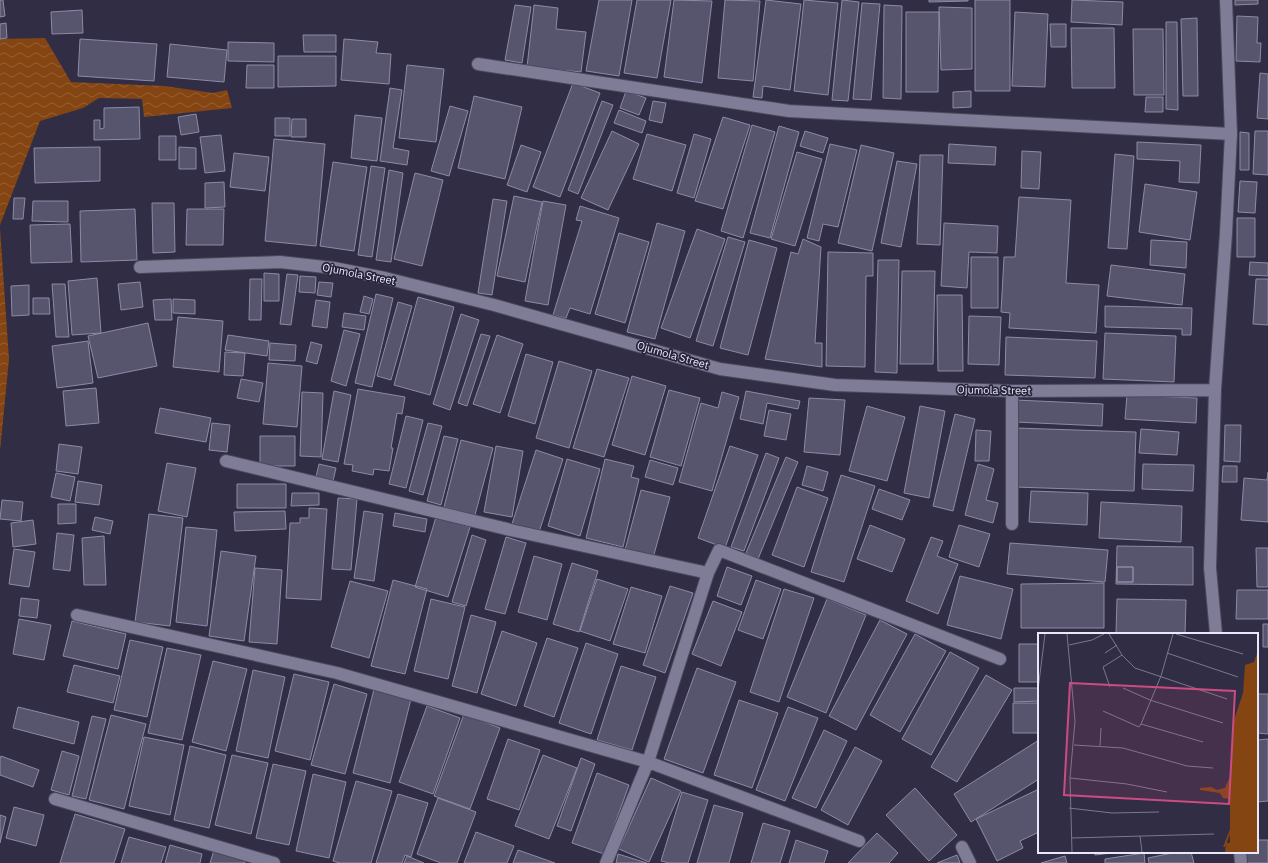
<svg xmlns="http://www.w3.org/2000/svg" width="1268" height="863" viewBox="0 0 1268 863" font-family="'IBM Plex Sans',sans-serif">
	<defs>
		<pattern id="water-waves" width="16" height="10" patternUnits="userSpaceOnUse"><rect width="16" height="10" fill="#854512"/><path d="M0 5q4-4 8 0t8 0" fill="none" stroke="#966035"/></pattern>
	</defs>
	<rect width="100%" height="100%" fill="#302d45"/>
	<!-- water -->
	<path fill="url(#water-waves)" d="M45 38 71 82 165 86 213 93 227 90 232 108 144 117 142 99 99 98 83 108 40 121 0 225V39Z
		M0 228 9 359 0 451Z"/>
	<!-- building -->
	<path fill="#57556e" stroke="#8c8aa6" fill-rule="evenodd" d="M0 0H3L5 16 0 17Z
		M599 0H632L619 76 586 71Z
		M637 0H671L657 78 624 73Z
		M674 0 712 1 702 83 664 77Z
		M725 0 760 1 753 81 718 78Z
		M766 0 801 4 790 90 763 86 762 98 753 97Z
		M804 0 838 3 828 95 794 91Z
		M842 0 859 2 848 101 832 100Z
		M929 0H968V1L929 2Z
		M975 0H1010V91H975Z
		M1072 0 1123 2 1122 25 1071 22Z
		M1235 0H1258V4L1235 5Z
		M862 3 880 4 871 100 853 99Z
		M515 5 531 7 522 63 505 60Z
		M534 5 558 8 556 29 586 32 581 72 527 67Z
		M884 5 902 6 901 99 883 98Z
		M939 7 972 8V69L941 70Z
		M82 10 83 33 52 34 51 12Z
		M906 12H939L938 92H906Z
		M1015 12 1048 14 1045 87 1012 86Z
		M1237 16 1258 17 1257 43H1261L1260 62 1236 61Z
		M1197 18 1198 96H1183L1181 19Z
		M1166 22H1177L1178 110 1166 109Z
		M6 23 7 38 0 39V24Z
		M1050 24H1066V47H1051Z
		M1071 28H1114L1115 88H1072Z
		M1133 29H1163L1164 95H1134Z
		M303 35H336V52H304Z
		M80 39 157 44 154 81 78 76Z
		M344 39 378 42 376 53 391 54 389 84 341 80Z
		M228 42 274 43V62L228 61Z
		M170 44 227 50 224 82 167 77Z
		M278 56H336V86L278 87Z
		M247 65H274V88H246Z
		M407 65 444 69 436 142 399 138Z
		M1260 73 1268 74V119L1257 118Z
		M573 83 600 93 560 197 533 187Z
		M390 88 402 90 393 148 409 151 407 165 380 161Z
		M626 91 646 98 639 115 620 108Z
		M971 91V107L953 108V92Z
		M474 96 522 107 505 179 458 168Z
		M1146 97H1163V112H1145Z
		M602 101 613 105 578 194 568 190Z
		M653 101 666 103 662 123 649 120Z
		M450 106 468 111 449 176 431 171Z
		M139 107 140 139 94 140V120H100V129L104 128V108Z
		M619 110 646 121 642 133 614 123Z
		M196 114 199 132 181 135 178 117Z
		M355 115 382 118 377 161 351 158Z
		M723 117 750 125 723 209 695 201Z
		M275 118H290V136H275Z
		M292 119H306V137H291Z
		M752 125 775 132 743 238 721 231Z
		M779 126 799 132 770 238 750 233Z
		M612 131 639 144 608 210 581 198Z
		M805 131 828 138 823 153 800 146Z
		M1255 131H1268V175L1253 174Z
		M1240 132 1249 133V170H1240Z
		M647 134 686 145 672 191 633 179Z
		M694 134 711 139 694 198 677 193Z
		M221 135 225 171 205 173 200 137Z
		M159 136H176V160H159Z
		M274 139 325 144 316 246 265 241Z
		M1137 142 1201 145 1199 183 1179 182 1180 161 1137 159Z
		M830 144 857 150 838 227 823 224 819 241 807 238Z
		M949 144 996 147 995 165 948 163Z
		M521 145 541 152 527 192 507 185Z
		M861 145 894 153 872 251 838 243Z
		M100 147V181L35 183 34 148Z
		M179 147 196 148V169H179Z
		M1022 151 1041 152 1039 189 1021 188Z
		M797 152 822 159 795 246 771 239Z
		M234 153 269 157 265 191 230 187Z
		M1115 154 1134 156 1127 249 1108 248Z
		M920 155H943L940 245 917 244Z
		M897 161 917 164 901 247 881 243Z
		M333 162 367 167 354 251 320 246Z
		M371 166 385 168 372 257 358 255Z
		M389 170 403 173 391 262 376 260Z
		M415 173 443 180 422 266 394 259Z
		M1240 181 1257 182 1255 213 1238 212Z
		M224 182 225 207 205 208V183Z
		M1145 184 1197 192 1190 240 1139 232Z
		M514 196 542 202 525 282 497 276Z
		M1019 197 1071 200 1066 283 1099 285 1096 333 1009 328 1010 313 1001 312 1004 257H1015Z
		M14 198H25L23 219H13Z
		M493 199 507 201 492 295 478 293Z
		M33 201H68V222L32 221Z
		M543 201 566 205 548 305 525 301Z
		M152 203H174L175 252 153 253Z
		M580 206 619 218 590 314 570 308 566 318 553 315 582 221 576 220Z
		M135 209 137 260 81 262 80 211Z
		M187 209H224L223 245H186Z
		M1237 218H1255V257H1237Z
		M657 223 685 231 655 339 627 332Z
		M944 223 998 226 997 253 969 252 967 288 941 286Z
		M70 224 72 262 31 263 30 225Z
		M697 229 725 239 690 338 661 328Z
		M619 233 649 242 625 323 595 314Z
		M728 237 745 242 713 346 696 341Z
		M803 239 821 247 815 343H822V367L765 359 791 252 798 254Z
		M749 240 777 248 748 355 720 348Z
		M1151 240 1187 242 1186 268 1150 265Z
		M828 252 873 253V276H866L865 367 826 366Z
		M971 257H998V308H971Z
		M878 260H899L897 373 875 372Z
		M1250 262 1268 263V276L1249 275Z
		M1111 265 1185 274 1182 305 1107 296Z
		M902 271H935L933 364H900Z
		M264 273 279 274V301H264Z
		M287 274 298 275 291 325 280 324Z
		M300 276 316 277 315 293 299 292Z
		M97 278 101 333 72 335 68 281Z
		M250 279H262L261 320H249Z
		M1256 279H1268V325L1253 324Z
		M140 282 143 307 121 310 118 284Z
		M319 282 333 283 331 297 317 295Z
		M52 284H65L69 337H56Z
		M29 285V315L12 316 11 286Z
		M376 294 393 298 372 387 355 383Z
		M937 295H962L963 371H938Z
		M364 296 373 299 369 314 360 312Z
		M418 297 454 307 430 395 394 385Z
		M33 298H49L50 314H33Z
		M171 299 172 320H155L153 300Z
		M173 299 195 300V314L173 313Z
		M316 300 330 302 327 328 312 326Z
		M398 302 412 306 391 380 377 376Z
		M1105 306 1192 308 1191 335H1182V329L1105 327Z
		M344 313 366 316 364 330 342 327Z
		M461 314 479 320 450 410 433 404Z
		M969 316 1001 317 999 365 968 364Z
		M178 317 223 321 219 372 173 367Z
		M148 323 157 366 98 378 88 336Z
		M344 330 360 334 346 386 331 381Z
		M1105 333 1176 336 1174 382 1103 379Z
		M481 334 490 336 467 406 458 403Z
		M228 335 269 341 267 356 225 350Z
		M497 335 523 344 500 413 473 404Z
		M1006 337 1097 341 1095 378 1005 375Z
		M88 341 93 383 57 388 52 346Z
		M311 342 322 345 317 364 306 361Z
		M270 343 296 345 295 361 269 360Z
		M225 352 245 353 243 376 224 375Z
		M526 354 553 362 535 424 508 416Z
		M559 361 592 371 569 448 536 438Z
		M268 363 302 366 297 427 263 424Z
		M597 369 629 378 604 457 573 448Z
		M632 376 666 386 645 455 612 445Z
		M241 379 263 383 259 402 237 398Z
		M96 388 99 423 66 426 63 391Z
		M358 389 405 397 402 414 397 413 391 448H393L389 471 374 469 373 475 352 471 353 465 344 464Z
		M669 390 700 398 681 466 650 457Z
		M334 391 351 395 338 462 322 459Z
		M746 391 800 401 798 409 767 403 763 424 740 419Z
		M302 392 323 393 321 457 300 456Z
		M722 392 739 397 712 491 679 482 701 403 718 408Z
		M1127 395 1197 398 1196 423 1125 419Z
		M809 398 845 400 840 455 804 452Z
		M1016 400 1103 404 1102 426 1015 422Z
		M867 406 905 417 887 481 849 471Z
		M920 406 945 411 929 498 904 493Z
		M160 408 211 418 206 442 155 433Z
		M769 410 791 414 786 440 764 436Z
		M955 414 975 419 953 511 933 506Z
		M406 416 423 420 406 488 389 484Z
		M212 423 230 425 227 452 209 450Z
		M428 423 442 426 423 495 409 491Z
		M1225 425H1241L1240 462 1224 461Z
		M1016 428 1136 432 1134 491 1014 487Z
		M1141 429 1179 432 1177 455 1139 453Z
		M976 430 991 431 989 461H975Z
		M260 436H295V466H260Z
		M444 436 458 439 441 505 427 501Z
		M461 440 493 448 475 515 444 507Z
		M59 444 82 447 78 474 56 471Z
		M496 446 523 451 512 517 484 512Z
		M730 446 758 455 725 548 698 538Z
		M536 450 563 459 539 532 512 524Z
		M766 453 779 458 744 551 731 547Z
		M786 457 798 462 758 559 746 553Z
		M567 459 600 469 580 536 548 526Z
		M605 459 634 466 631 477 639 479 623 547 586 538Z
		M650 460 678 468 673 485 645 477Z
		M167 463 196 468 187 517 158 511Z
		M319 464 336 468 333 481 316 477Z
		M978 464 994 469 986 500 998 503 993 523 965 515Z
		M1143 464 1194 465 1193 491 1142 489Z
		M807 466 828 472 823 491 802 485Z
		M1223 466H1237V482H1222Z
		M1268 472V522L1241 520 1244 478 1267 480Z
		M56 473 75 477 70 501 51 497Z
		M841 475 875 486 844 582 811 572Z
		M78 481 102 485 99 505 75 502Z
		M237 484H286V508H237Z
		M797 487 828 498 804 567 772 555Z
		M879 489 910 500 902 520 872 509Z
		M641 490 670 497 653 558 625 550Z
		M1031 491 1088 493 1087 525 1029 522Z
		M292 493H319V505L291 506Z
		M338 498 357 499 351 570 332 569Z
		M2 500 23 502 21 521 0 519Z
		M1101 502 1182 506 1181 542 1099 538Z
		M58 504H76V523L58 524Z
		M309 508 327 509 321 600 286 598 290 523H300V518H309Z
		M285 511 286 529 235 531 234 512Z
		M364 511 383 514 374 581 354 578Z
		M395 513 427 519 425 532 393 526Z
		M149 514 183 518 170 626 135 622Z
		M95 517 113 521 110 534 92 530Z
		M436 517 470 527 448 597 415 587Z
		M33 520 36 544 13 547 11 523Z
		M870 525 905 539 892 572 857 559Z
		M959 525 990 534 979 567 949 557Z
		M186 527 217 530 207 626 176 622Z
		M57 533 74 535 70 571 53 569Z
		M472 535 486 540 466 606 452 602Z
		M104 536 106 585H84L82 538Z
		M506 537 526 543 505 614 485 609Z
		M931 537 943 541 937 556 958 564 938 614 906 601Z
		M1010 543 1108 550 1105 582 1007 574Z
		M1117 546 1193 547V585L1116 584ZM1117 567H1133V582H1117Z
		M1256 548H1268V587H1257Z
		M14 549 35 552 29 587 9 584Z
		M221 551 256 556 244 641 209 636Z
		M534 556 562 564 547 620 518 612Z
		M572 563 598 571 579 632 553 624Z
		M727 567 752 576 741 605 717 596Z
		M1117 567H1133V582H1117Z
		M255 568 282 570 277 644 249 642Z
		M960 576 1013 589 1001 639 947 625Z
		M597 579 628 589 610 641 580 631Z
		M393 580 427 589 405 674 371 666Z
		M756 580 781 589 763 639 738 630Z
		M350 581 388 591 369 658 331 647Z
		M1104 583V628H1021V584Z
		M670 586 693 593 665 673 643 665Z
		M631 587 662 596 645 653 613 644Z
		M784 589 814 598 779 702 750 692Z
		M1237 590H1268V619H1236Z
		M21 598 39 600 37 618 19 616Z
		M431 599 465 607 448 679 414 671Z
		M827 599 866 615 826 713 787 697Z
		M1117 599 1186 600 1185 634H1116Z
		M713 601 742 612 721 666 692 654Z
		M471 615 496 622 477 693 452 686Z
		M19 619 51 625 44 660 13 654Z
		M880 620 907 634 856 730 829 716Z
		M72 621 126 634 118 669 63 656Z
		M1263 624H1268V647H1263Z
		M502 631 537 643 516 706 481 694Z
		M915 634 946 651 900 732 870 715Z
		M547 638 578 648 554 717 524 706Z
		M130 640 163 647 147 717 114 710Z
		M586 643 618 654 591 734 559 723Z
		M1019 644H1039V682H1019Z
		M167 648 201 655 182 740 148 733Z
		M950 652 979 668 931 755 902 739Z
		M213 661 247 669 226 751 192 742Z
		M74 665 120 676 113 703 67 692Z
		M621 666 656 677 632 750 597 740Z
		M697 668 736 682 703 773 664 759Z
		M253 670 285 677 268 758 236 751Z
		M294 674 329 682 310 760 275 751Z
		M986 675 1012 690 957 782 931 767Z
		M334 684 367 694 345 774 311 765Z
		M1014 688H1039V701L1014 702Z
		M374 689 411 699 390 783 353 773Z
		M1257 694H1268V734L1257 733Z
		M739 700 778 713 752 788 714 775Z
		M1013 703H1039V733H1013Z
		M427 706 460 718 433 794 399 782Z
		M18 707 79 722 74 744 13 728Z
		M788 707 818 718 785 801 756 790Z
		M464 714 500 728 470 809 434 796Z
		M111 715 146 724 124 809 89 800Z
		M92 716 106 719 86 799 72 796Z
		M824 730 847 741 816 808 792 798Z
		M144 737 184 745 170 815 129 806Z
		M508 739 540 750 519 810 487 799Z
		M1268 739V801L1257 802V740Z
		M1039 740V779L971 822 954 794Z
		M190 746 226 755 209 828 174 820Z
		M855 747 882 761 848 825 821 810Z
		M62 751 79 756 69 795 51 790Z
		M232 755 268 763 251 834 215 825Z
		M543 755 577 768 549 839 515 826Z
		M1 756 39 770 33 787 0 775V759Z
		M581 758 595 764 571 831 557 826Z
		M273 764 306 771 289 845 256 838Z
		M597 773 629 785 604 854 572 843Z
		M313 774 346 782 329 858 296 851Z
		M651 778 681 791 649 862 619 849Z
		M356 781 392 791 371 863H340L333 861Z
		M915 788 957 835 929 861 886 815Z
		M1039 789V832L1020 841 1023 848 997 861 976 819Z
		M682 792 708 800 688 863H669L661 861Z
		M398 794 428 803 411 857 405 855 402 863H376Z
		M438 798 476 812 457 863H441L417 854Z
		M714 805 743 813 729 863H697Z
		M14 807 44 815 36 846 6 838Z
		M75 814 125 829 114 863H60Z
		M0 815 6 817 0 843Z
		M763 823 790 831 780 863H751Z
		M476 832 514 846 507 863H464Z
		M877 833 898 853 889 863H848Z
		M129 837 166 847 161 863H121Z
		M796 840 828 851 824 863H789Z
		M1257 840H1268V863H1242V852H1257Z
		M170 845 202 854 200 863H165Z
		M214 850 245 860V863H210Z
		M518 850 555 863H513Z
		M1095 852H1119L1095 855Z
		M1177 852H1191L1194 863H1149L1148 858Z
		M1144 853 1145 863H1105V859Z
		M618 854 647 863H616Z
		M957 855 960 863H937Z
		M407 856 424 863H404Z
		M1065 856 1067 863H1041Z"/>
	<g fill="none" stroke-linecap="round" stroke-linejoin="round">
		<defs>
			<path id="minor" d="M478 64 789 111 1231 134
				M140 267 280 262 334 268 385 278 494 305 720 369 835 385 1012 391 1215 390
				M1012 391V524
				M226 461 515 531 708 573 719 550 1000 659
				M77 615 337 673 648 762 859 841
				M1216 634 1210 568 1215 390 1226 233 1231 134 1226 0
				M55 799 274 863
				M962 847 970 863
				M1240 852 1241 863
				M606 863 648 762 708 573"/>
		</defs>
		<!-- minor casing -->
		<use href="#minor" stroke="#4a485c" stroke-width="14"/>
		<!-- minor -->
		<use href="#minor" stroke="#7e7c97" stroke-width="12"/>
	</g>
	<g text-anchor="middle" stroke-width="3.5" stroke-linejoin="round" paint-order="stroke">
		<!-- street labels -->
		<g font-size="11" fill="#eae9f9" stroke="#26233a">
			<text transform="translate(359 274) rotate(11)" y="4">Ojumola Street</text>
			<text transform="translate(673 355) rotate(16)" y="4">Ojumola Street</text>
			<text transform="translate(994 390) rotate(1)" y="4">Ojumola Street</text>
		</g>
	</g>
	<!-- overview -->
	<g transform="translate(1038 633)">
		<rect width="220" height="220" fill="#302d45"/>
		<path d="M220 18V219H187L188 210H192V166L185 165 182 160 162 157V155L173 154 179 157 187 155 193 141 196 87 205 60 207 32 216 29Z" fill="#854512"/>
		<path fill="none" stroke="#854512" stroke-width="2" d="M186 214 214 143M212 219 217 84 220 71"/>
		<path fill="none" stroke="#7a788d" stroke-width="1" d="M29 1 37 88 32 145 34 219M71 1 84 22 97 35 189 66M138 1 205 21M31 12 54 7 66 1M67 20 79 12M129 20 200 44M72 54 65 34 84 22M85 55 112 67 185 90M0 57 7 1M65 78 101 94 103 91 165 109M103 91 123 43 135 1M36 112 85 115 149 133 175 135M62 113 63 95M32 145 89 151 129 159M31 175 74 180 121 179M102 203 104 219M33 205 176 201"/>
		<path fill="#cc4c82" fill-opacity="0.15" stroke="#cc4c82" stroke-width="2" d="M32 50 197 58 191 171 26 162Z"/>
		<rect width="220" height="220" fill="none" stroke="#eae9f9" stroke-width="2"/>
	</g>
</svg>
